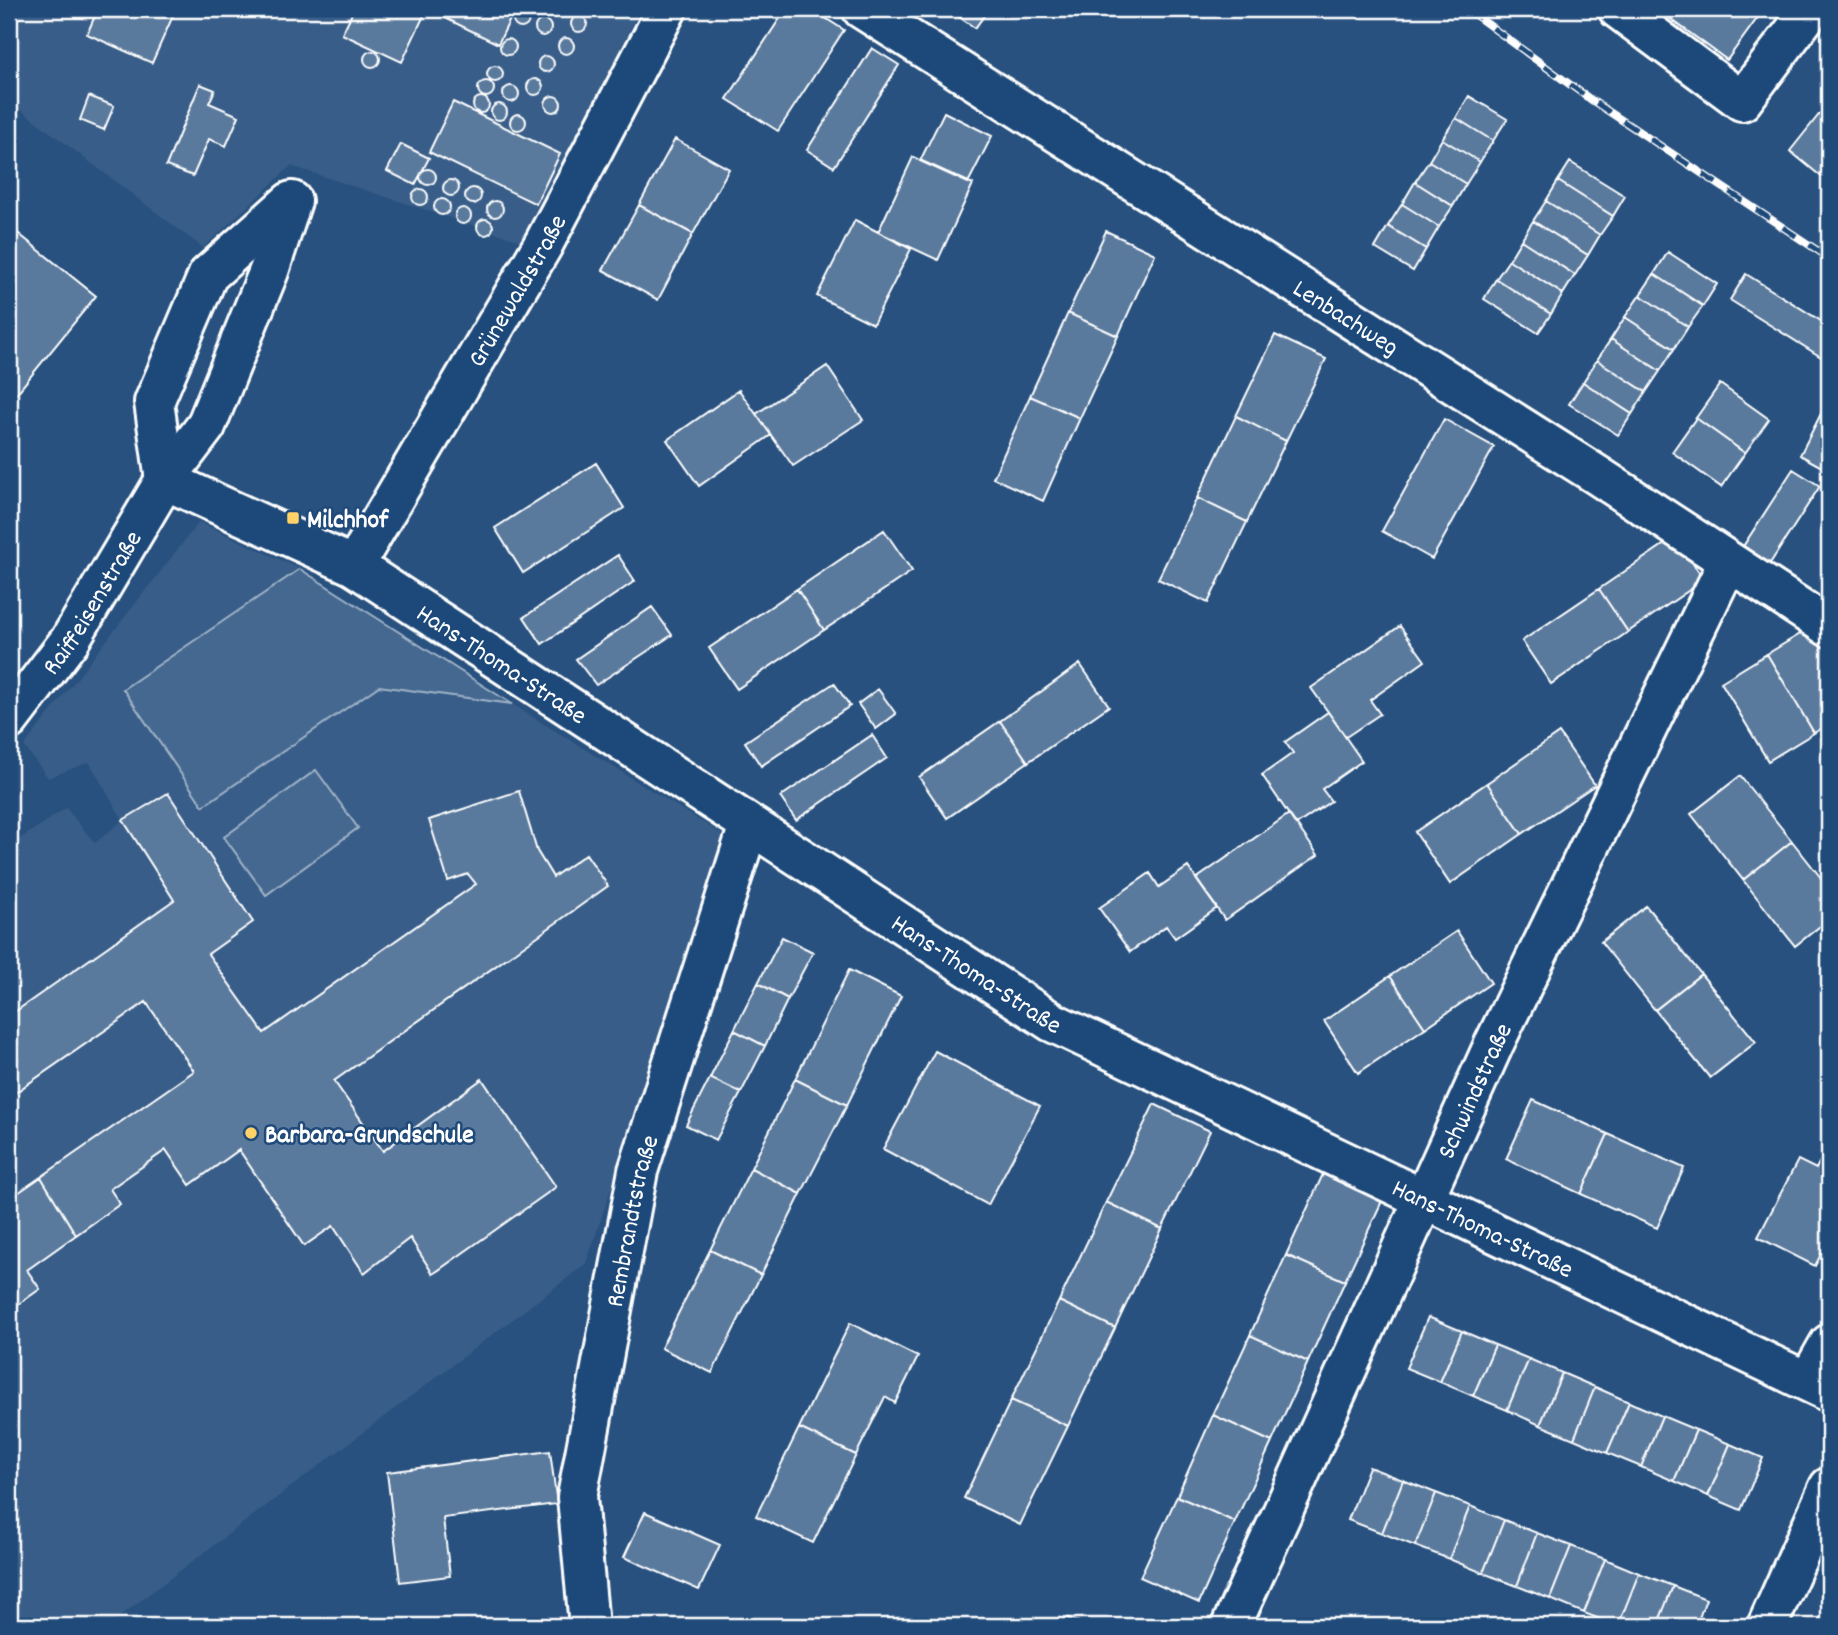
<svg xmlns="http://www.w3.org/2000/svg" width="1838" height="1635" viewBox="0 0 1838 1635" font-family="Dekko,sans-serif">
	<rect width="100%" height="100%" fill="#28517f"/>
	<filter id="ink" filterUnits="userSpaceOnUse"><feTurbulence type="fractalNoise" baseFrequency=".0143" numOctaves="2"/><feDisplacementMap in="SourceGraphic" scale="14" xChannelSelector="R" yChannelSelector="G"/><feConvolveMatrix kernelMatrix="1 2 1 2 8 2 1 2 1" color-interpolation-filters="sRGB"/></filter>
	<g filter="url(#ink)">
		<!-- built -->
		<path fill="#375d88" d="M9 9H640L527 243 291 166 203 248 9 101Z
			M199 522 300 569 379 686 512 704 728 838 586 1264 107 1626H9V846L66 808 95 843 123 820 89 762 48 778 24 746Z"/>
		<!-- green -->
		<path fill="#446890" stroke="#a2b4c8" stroke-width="2" d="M300 569 512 704 379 686 203 806 123 689Z
			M316 770 358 828 266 895 224 837Z"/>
		<!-- building -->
		<path fill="#5a7a9d" stroke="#fff" stroke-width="2" d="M98 9H176L152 63 87 34Z
			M354 9H427L402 62 342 34Z
			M427 9H515L498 44Z
			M546 9H561L553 17Z
			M786 9H811L844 30 778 131 727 99Z
			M948 9H989L975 28Z
			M1657 9H1764L1727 60Z
			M513 20a8 8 0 1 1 16 0a8 8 0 1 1-16 0Z
			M571 24a8 8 0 1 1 16 0a8 8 0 1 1-16 0Z
			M535 28a8 8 0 1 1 16 0a8 8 0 1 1-16 0Z
			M558 46a8 8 0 1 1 16 0a8 8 0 1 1-16 0Z
			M500 47a8 8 0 1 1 16 0a8 8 0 1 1-16 0Z
			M872 48 899 65 834 167 807 150Z
			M364 59a8 8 0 1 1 16 0a8 8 0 1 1-16 0Z
			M538 64a8 8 0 1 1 16 0a8 8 0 1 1-16 0Z
			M487 74a8 8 0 1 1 16 0a8 8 0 1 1-16 0Z
			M527 87a8 8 0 1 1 16 0a8 8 0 1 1-16 0Z
			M478 89a8 8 0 1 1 16 0a8 8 0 1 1-16 0Z
			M200 84 215 90 209 103 239 116 226 146 209 139 193 176 166 166Z
			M503 94a8 8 0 1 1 16 0a8 8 0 1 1-16 0Z
			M89 96 114 106 104 130 80 120Z
			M1469 96 1507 119 1493 141 1456 118Z
			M545 104a8 8 0 1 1 16 0a8 8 0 1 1-16 0Z
			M473 105a8 8 0 1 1 16 0a8 8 0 1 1-16 0Z
			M453 102 560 154 536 204 429 152Z
			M1829 102V183L1790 151Z
			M491 112a8 8 0 1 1 16 0a8 8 0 1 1-16 0Z
			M944 112 992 136 968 183 920 161Z
			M510 122a8 8 0 1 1 16 0a8 8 0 1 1-16 0Z
			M1456 118 1493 141 1480 162 1442 139Z
			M675 139 729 169 693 234 639 205Z
			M1442 139 1480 162 1466 184 1429 161Z
			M401 144 429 158 415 185 387 171Z
			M913 157 973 184 938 260 878 232Z
			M1429 161 1466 184 1453 206 1415 182Z
			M1570 162 1625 196 1613 216 1558 181Z
			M420 177a8 8 0 1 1 16 0a8 8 0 1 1-16 0Z
			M443 188a8 8 0 1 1 16 0a8 8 0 1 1-16 0Z
			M1558 181 1613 216 1600 235 1546 201Z
			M1415 182 1453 206 1439 227 1402 204Z
			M465 196a8 8 0 1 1 16 0a8 8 0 1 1-16 0Z
			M412 197a8 8 0 1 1 16 0a8 8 0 1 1-16 0Z
			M434 207a8 8 0 1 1 16 0a8 8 0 1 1-16 0Z
			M1546 201 1600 235 1588 255 1533 221Z
			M487 209a8 8 0 1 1 16 0a8 8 0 1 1-16 0Z
			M1402 204 1439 227 1426 249 1388 226Z
			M639 205 693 234 658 300 603 270Z
			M455 216a8 8 0 1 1 16 0a8 8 0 1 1-16 0Z
			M477 227a8 8 0 1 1 16 0a8 8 0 1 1-16 0Z
			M855 220 911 249 873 324 817 296Z
			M1533 221 1588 255 1575 275 1521 240Z
			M9 226 96 296 9 403Z
			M1388 226 1426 249 1413 271 1375 248Z
			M1106 231 1155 254 1118 336 1068 313Z
			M1521 240 1575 275 1563 294 1509 260Z
			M1668 252 1717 284 1703 306 1654 274Z
			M1509 260 1563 294 1551 314 1496 279Z
			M1654 274 1703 306 1688 327 1640 295Z
			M1746 274 1829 326V345L1821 357 1730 300Z
			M1496 279 1551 314 1538 333 1484 299Z
			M1640 295 1688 327 1674 349 1625 317Z
			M1068 313 1118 336 1080 418 1030 396Z
			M1625 317 1674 349 1660 371 1611 339Z
			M1275 335 1326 359 1286 441 1236 416Z
			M1611 339 1660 371 1646 392 1597 360Z
			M1597 360 1646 392 1632 414 1583 382Z
			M827 366 863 420 793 466 756 414Z
			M1583 382 1632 414 1618 435 1569 404Z
			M1720 384 1769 419 1745 453 1696 418Z
			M739 390 771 435 699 486 667 440Z
			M1030 396 1080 418 1043 501 993 478Z
			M1829 398V471L1800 455Z
			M1236 416 1286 441 1247 522 1197 498Z
			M1696 418 1745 453 1721 487 1672 452Z
			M1444 419 1494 447 1432 559 1382 531Z
			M596 463 624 508 523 573 495 528Z
			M1793 469 1820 486 1769 565 1742 548Z
			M1197 498 1247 522 1208 603 1158 579Z
			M884 530 912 571 824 630 797 589Z
			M1675 537 1704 580 1628 632 1599 589Z
			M618 555 635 581 542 644 524 617Z
			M797 589 824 630 737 689 709 648Z
			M1599 589 1628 632 1551 684 1522 641Z
			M652 607 672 635 596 685 576 659Z
			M1400 626 1425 661 1370 700 1380 714 1346 737 1311 688Z
			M1812 627 1829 655V724L1814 733 1767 654Z
			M1767 654 1814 733 1768 761 1721 682Z
			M1080 664 1109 706 1028 762 1000 721Z
			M834 683 850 706 761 766 745 742Z
			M878 689 896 714 876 729 858 704Z
			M1328 712 1362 761 1322 789 1331 801 1296 825 1262 775 1293 753 1285 742Z
			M1000 721 1028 762 947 818 919 777Z
			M1559 733 1595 785 1522 834 1487 783Z
			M872 735 887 758 796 820 780 797Z
			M1740 776 1792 841 1743 880 1691 814Z
			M1487 783 1522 834 1450 884 1415 832Z
			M519 791 537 851 553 877 586 854 608 886 334 1081 383 1151 482 1079 556 1187 433 1274 410 1238 364 1273 333 1226 304 1246 239 1150 190 1185 166 1150 110 1189 120 1204 76 1235 41 1177 194 1071 146 1002 9 1097V1016L174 900 123 820 168 793 253 922 208 954 264 1033 476 884 468 874 448 881 429 820Z
			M1289 814 1318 855 1225 920 1196 879Z
			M1792 841 1829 888V919L1795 946 1743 880Z
			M1188 867 1217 908 1175 938 1166 926 1130 952 1099 908 1150 873 1159 887Z
			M1646 906 1701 974 1655 1010 1601 942Z
			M1457 931 1491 983 1425 1028 1390 976Z
			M782 937 813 952 788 999 758 983Z
			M849 970 901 996 847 1105 795 1079Z
			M1701 974 1756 1042 1710 1078 1655 1010Z
			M1390 976 1425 1028 1358 1073 1324 1021Z
			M758 983 788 999 765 1046 734 1030Z
			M734 1030 765 1046 741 1093 710 1078Z
			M935 1051 1040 1106 988 1205 883 1149Z
			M710 1078 741 1093 716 1140 686 1125Z
			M795 1079 847 1105 801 1194 751 1168Z
			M1533 1100 1608 1134 1581 1194 1506 1159Z
			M1154 1104 1210 1131 1162 1229 1106 1202Z
			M1608 1134 1684 1168 1657 1228 1581 1194Z
			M1829 1143V1239L1815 1266 1758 1237 1798 1160 1816 1169Z
			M751 1168 801 1194 761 1275 710 1250Z
			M1323 1174 1382 1201 1345 1281 1286 1255Z
			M41 1177 76 1235 27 1270 40 1289 9 1311V1199Z
			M1106 1202 1162 1229 1115 1328 1059 1301Z
			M710 1250 761 1275 712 1373 661 1348Z
			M1286 1255 1345 1281 1308 1362 1250 1335Z
			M1059 1301 1115 1328 1068 1426 1011 1400Z
			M1428 1317 1462 1331 1440 1382 1406 1368Z
			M850 1323 918 1357 895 1403 885 1397 856 1455 799 1428Z
			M1462 1331 1495 1345 1473 1396 1440 1382Z
			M1250 1335 1308 1362 1272 1442 1213 1415Z
			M1495 1345 1529 1359 1507 1410 1473 1396Z
			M1529 1359 1562 1373 1540 1425 1507 1410Z
			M1562 1373 1595 1387 1574 1439 1540 1425Z
			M1595 1387 1629 1402 1607 1453 1574 1439Z
			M1011 1400 1068 1426 1020 1525 964 1498Z
			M1629 1402 1662 1416 1641 1467 1607 1453Z
			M1213 1415 1272 1442 1235 1522 1177 1496Z
			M1662 1416 1696 1430 1674 1481 1641 1467Z
			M799 1428 856 1455 813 1543 756 1516Z
			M1696 1430 1730 1444 1708 1496 1674 1481Z
			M1730 1444 1763 1458 1741 1510 1708 1496Z
			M550 1451 557 1504 443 1518 450 1576 400 1582 387 1472Z
			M1369 1467 1403 1480 1382 1533 1348 1520Z
			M1403 1480 1436 1493 1415 1546 1382 1533Z
			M1436 1493 1470 1506 1449 1559 1415 1546Z
			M1177 1496 1235 1522 1199 1603 1140 1577Z
			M1470 1506 1504 1520 1483 1573 1449 1559Z
			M645 1512 720 1545 699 1590 624 1557Z
			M1504 1520 1537 1533 1517 1586 1483 1573Z
			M1537 1533 1571 1546 1550 1599 1517 1586Z
			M1571 1546 1605 1559 1584 1613 1550 1599Z
			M1605 1559 1639 1573 1618 1626 1584 1613Z
			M1639 1573 1673 1586 1657 1626H1618Z
			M1673 1586 1706 1599 1696 1626H1657Z
			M1065 1617 1090 1626H1061Z"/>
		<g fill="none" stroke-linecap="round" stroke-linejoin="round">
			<defs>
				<g id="minor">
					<path id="s1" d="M862 9 1597 475 1829 627"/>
					<path d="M1618 9 1742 101 1811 9"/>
					<path id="s2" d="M165 480 354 566 1052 1022 1829 1392"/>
					<path d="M165 480 154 402 208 275 290 202"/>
					<path id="s3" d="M354 566 543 245 667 9"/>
					<path id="s4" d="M9 720 70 640 165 480 206 426 269 271 292 201"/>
					<path d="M1808 1381 1829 1344"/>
					<path id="s5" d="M589 1626 577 1497 638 1171 749 825"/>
					<path id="s6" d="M1231 1626 1494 1044 1728 562"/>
					<path d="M1767 1626 1829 1487"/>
				</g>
			</defs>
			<!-- minor casing -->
			<use href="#minor" stroke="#fff" stroke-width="44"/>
			<!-- minor -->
			<use href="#minor" stroke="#1f4a7a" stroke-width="38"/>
			<defs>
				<path id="rail" d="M1467 9 1587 97 1829 258"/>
			</defs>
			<!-- rail casing -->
			<use href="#rail" stroke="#fff" stroke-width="8"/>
			<!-- rail -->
			<use href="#rail" stroke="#1f4a7a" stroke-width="5" stroke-dasharray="16" stroke-linecap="butt"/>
		</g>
	</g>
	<!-- markers -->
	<g fill="#ffd166" stroke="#1f4a7a" stroke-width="2.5">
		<rect x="286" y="511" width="14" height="14" rx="3.5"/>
		<circle cx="251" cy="1133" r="7"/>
	</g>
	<g text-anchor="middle" stroke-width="5" stroke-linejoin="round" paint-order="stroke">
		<!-- street labels -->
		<g font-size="26" fill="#fff" stroke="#1f4a7a">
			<text dy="9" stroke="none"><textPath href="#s3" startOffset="320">Grünewaldstraße</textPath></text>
			<text dy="9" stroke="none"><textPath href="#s1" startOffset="574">Lenbachweg</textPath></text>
			<text dy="9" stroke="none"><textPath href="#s4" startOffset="144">Raiffeisenstraße</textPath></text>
			<text dy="9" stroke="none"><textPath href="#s2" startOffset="385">Hans-Thoma-Straße</textPath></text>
			<text dy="9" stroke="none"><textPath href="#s2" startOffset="952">Hans-Thoma-Straße</textPath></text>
			<text dy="9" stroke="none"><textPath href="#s6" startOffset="588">Schwindstraße</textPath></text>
			<text dy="9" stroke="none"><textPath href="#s5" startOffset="411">Rembrandtstraße</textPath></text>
			<text dy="9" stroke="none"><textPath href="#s2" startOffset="1519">Hans-Thoma-Straße</textPath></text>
		</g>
		<!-- poi labels -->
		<g font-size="26" font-weight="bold" fill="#fff" stroke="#1f4a7a" text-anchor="start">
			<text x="307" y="527">Milchhof</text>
			<text x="265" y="1142">Barbara-Grundschule</text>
		</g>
	</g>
	<!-- margin -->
	<rect width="1838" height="1635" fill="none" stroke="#1f4a7a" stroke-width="35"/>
	<rect x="18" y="18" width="1803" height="1600" fill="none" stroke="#fff" stroke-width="2.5" filter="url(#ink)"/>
</svg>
